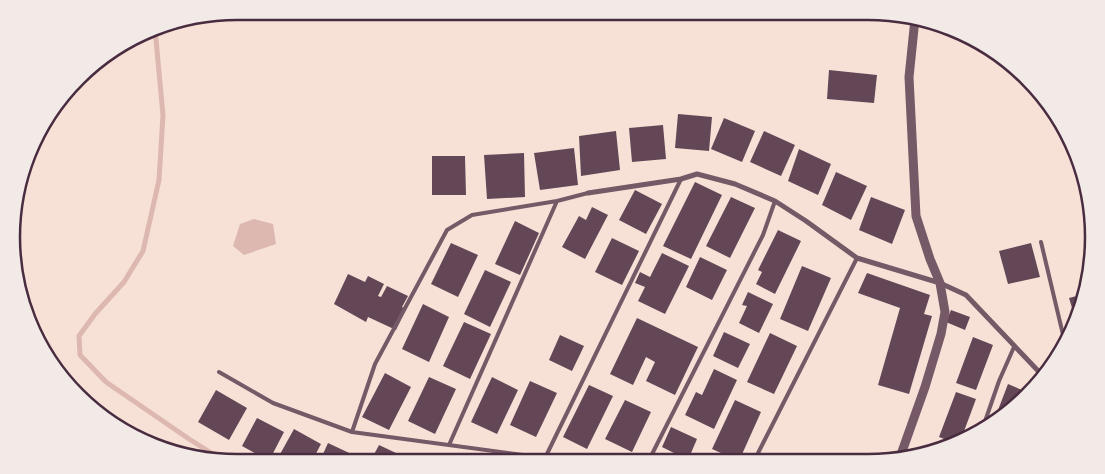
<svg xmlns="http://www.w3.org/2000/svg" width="1105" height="474" viewBox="0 0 1105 474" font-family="'IBM Plex Sans',sans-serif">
	<rect width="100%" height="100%" fill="#f7e1d7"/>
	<!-- water -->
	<path fill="#dcb8b0" d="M254 219 273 224 276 244 244 255 233 246 240 224Z"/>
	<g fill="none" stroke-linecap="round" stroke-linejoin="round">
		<!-- stream -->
		<path stroke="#dcb8b0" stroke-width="5" d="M155 29 163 115 159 180 143 251 124 282 95 314 79 336 80 355 106 382 189 439 224 461"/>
	</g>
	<!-- building -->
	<path fill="#644757" d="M829 70 877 75 874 103 827 99Z
		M678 114 712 117 709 151 675 148Z
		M724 118 755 131 742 162 711 149Z
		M663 125 666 159 632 162 629 128Z
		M616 131 620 170 581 176 579 136Z
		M764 131 795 145 781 176 750 162Z
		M574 148 578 185 540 190 534 153Z
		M799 149 831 164 818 195 788 181Z
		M524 153 525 197 487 199 484 155Z
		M432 156H465L466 195H432Z
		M836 172 867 186 851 220 822 205Z
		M695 182 722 195 691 259 663 246Z
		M635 190 662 204 646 234 619 220Z
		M731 197 755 208 730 258 706 246Z
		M871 197 905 210 892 244 859 230Z
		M592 207 608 215 585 259 562 247 579 216 586 220Z
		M515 221 539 233 520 275 495 264Z
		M778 230 801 241 775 294 756 284 762 272 758 270Z
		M612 238 639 251 622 285 595 272Z
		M451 243 478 255 458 297 431 284Z
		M1031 243 1040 277 1008 284 999 251Z
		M662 253 689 266 665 314 638 301 645 287 635 283 640 272 650 277Z
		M700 257 727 270 712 300 686 287Z
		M802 266 831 278 808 331 780 319Z
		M485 270 511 282 490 327 464 314Z
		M867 273 930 295 924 314 932 316 909 394 878 385 900 308 858 293Z
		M348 274 365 282 368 276 384 284 378 296 381 297 387 286 408 296 402 307 406 309 396 330 368 317 366 322 334 304Z
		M748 292 773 304 759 333 739 323 747 306 742 305Z
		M1084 294 1082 310 1076 321 1069 298Z
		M423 304 449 317 429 362 402 349Z
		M951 310 970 317 965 330 946 322Z
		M637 318 698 347 675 395 646 381 655 362 646 357 633 385 610 374Z
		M464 322 491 334 470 379 443 366Z
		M724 332 750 344 738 368 713 356Z
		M770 333 797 346 774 394 747 382Z
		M560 335 584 346 572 371 549 360Z
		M973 337 993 345 976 390 956 383Z
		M714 369 737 380 714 429 685 415 696 392 702 395Z
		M385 373 411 387 389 430 362 417Z
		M429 377 456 389 435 434 408 421Z
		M492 377 518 390 497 434 471 422Z
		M530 381 557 393 536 437 510 425Z
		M1008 384 1029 393 1017 407 993 423Z
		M589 385 613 396 587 449 563 437Z
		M216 390 247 408 229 440 198 422Z
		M956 392 976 399 960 442 955 443 939 437Z
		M625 400 651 412 632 452 605 439Z
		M735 400 761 412 739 461 712 449Z
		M257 418 284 432 269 461 242 446Z
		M671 427 697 439 688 460 662 447Z
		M294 429 321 444 311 463H291L279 456Z
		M328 443 362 459 360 462 319 463Z
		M379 445 411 460 410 462H370Z
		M423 453 442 462H419Z"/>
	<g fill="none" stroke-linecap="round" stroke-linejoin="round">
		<!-- service -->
		<path stroke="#755966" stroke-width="4" d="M1041 242 1065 343
			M219 372 273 403 352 432
			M982 430 999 381 1014 347
			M449 445 557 201
			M545 458 681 179
			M754 461 857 258
			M576 462 352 432 375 364 447 230 472 215 557 201 588 193
			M648 462 763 235 775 201"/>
		<!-- minor -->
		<path stroke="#755966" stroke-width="5" d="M588 193 681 179 697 174 735 184 775 201 806 221 857 258 940 283 966 295 1043 376"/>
		<!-- tertiary -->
		<path stroke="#755966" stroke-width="9" d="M899 460 925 387 941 334 945 312 940 283 930 259 916 216 909 77 915 19"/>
	</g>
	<!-- crop -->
	<path d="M0 0H1105V474H0ZM237 20H868A217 217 0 0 1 1085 237V237A217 217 0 0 1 868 454H237A217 217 0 0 1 20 237V237A217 217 0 0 1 237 20Z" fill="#f1eae7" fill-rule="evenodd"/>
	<path fill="none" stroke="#4a2c40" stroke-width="2.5" d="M237 20H868A217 217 0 0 1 1085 237V237A217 217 0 0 1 868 454H237A217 217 0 0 1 20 237V237A217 217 0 0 1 237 20Z"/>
</svg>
